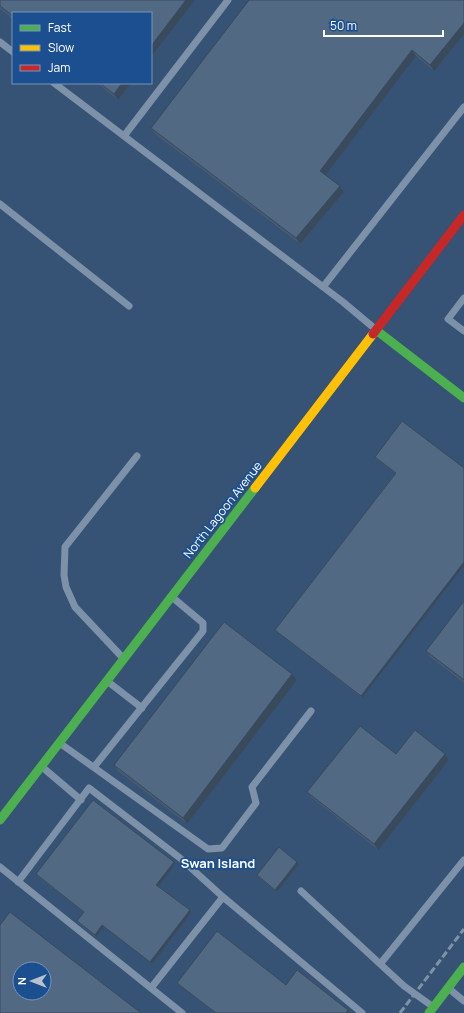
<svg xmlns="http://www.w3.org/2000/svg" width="464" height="1013" viewBox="0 0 464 1013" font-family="Manrope,sans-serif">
	<rect width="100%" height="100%" fill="#365274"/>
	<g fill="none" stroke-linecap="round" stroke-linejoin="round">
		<!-- lane -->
		<path stroke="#7d92a8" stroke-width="7" d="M0 42 13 52
			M54 83 343 302 374 328
			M124 136 228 0
			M0 204 129 306
			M323 287 464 107
			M464 298 448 319 464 331
			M123 658 75 607 66 587 64 575 65 547 137 456
			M107 681 142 708
			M61 744 208 849 222 848 256 803 252 787 311 711
			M41 766 81 800
			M94 767 203 631V623L172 597
			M0 867 182 1013
			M18 882 89 788 180 858 223 897 362 1013
			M301 891 404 986 432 1006
			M381 963 464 860
			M151 988 223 897
			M448 988 464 1001"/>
		<!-- fast -->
		<path stroke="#4caf50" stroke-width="9" d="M376 330 464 398
			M0 820 255 488
			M429 1013 464 967"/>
		<!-- slow -->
		<path stroke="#ffc107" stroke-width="9" d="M255 488 373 334"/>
		<!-- jam -->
		<path stroke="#c62828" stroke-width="9" d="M373 334 464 215"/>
		<!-- rail -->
		<path stroke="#7e92a7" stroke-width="3" stroke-dasharray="7 3" stroke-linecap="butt" d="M400 1013 464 929"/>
	</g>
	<!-- wall -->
	<path fill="#475a72" d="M0 0H195L151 57V13H13V19L0 9Z
		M464 0V34L434 71 416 56 325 175 340 186 344 192 300 244 155 134 151 128Z
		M97 83H131L118 100Z
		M375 457 464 468V566L362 698 277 632 275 630 395 473 376 459Z
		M464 601V683L430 657 426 651Z
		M292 674 297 680 187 824 118 771 114 765Z
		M396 754H445L449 760 378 850 312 798 307 792Z
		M297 862 299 864 277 892 258 877 257 875Z
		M175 864 158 886 190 910 191 913 152 964 104 927 96 937 78 923 77 921 83 912 37 876 36 874Z
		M177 983 286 985 348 1010 350 1012 349 1013H215L179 985Z"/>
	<!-- shaded-wall -->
	<path fill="#394a5c" d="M186 0H195L151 57V46Z
		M464 23V34L434 71 430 65Z
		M412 50 416 56 324 177 320 171Z
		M122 83H131L118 100 114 94Z
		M340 186 344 192 300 244 296 238Z
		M464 562V566L362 698 361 696Z
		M292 674 297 680 187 824 183 818Z
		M445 754 449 760 378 850 374 844Z
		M174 862 175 864 158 887 156 885Z
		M297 862 299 864 277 892 275 890Z
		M190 910 191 913 152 964 150 962Z
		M102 925 104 927 96 937 95 935Z
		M348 1010 350 1012 349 1013H346Z"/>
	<!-- building -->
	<path fill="#526984" stroke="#394a5c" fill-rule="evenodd" d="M0 0H186L151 46V13H13V16L0 6Z
		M249 0H464V23L430 65 412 50 320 171 340 186 296 238 151 128Z
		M100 83H122L114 94Z
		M402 421 464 468V562L361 696 275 630 396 473 375 457Z
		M464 601V680L426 651Z
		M224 622 292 674 183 818 114 765Z
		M360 726 396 754 415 730 445 754 374 844 307 792Z
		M93 800 174 862 156 885 190 910 150 962 102 925 95 935 77 921 84 912 36 874Z
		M279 847 297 862 275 890 257 875Z
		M10 912 141 1013H0V925ZM20 969H44V993H20Z
		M217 931 286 985 297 970 348 1010 346 1013H216L177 983Z"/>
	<g text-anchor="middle" stroke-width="3.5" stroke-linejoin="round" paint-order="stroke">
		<!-- street labels -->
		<g font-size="12" fill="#fff" stroke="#1b4f8f">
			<text transform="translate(223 510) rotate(-52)" y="4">North Lagoon Avenue</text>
		</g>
		<!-- neighbourhood labels -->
		<g font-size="13" font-weight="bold" fill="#fff" stroke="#1b4f8f">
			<text x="218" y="868">Swan Island</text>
		</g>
	</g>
	<!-- legend -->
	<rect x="12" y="12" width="140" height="72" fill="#1b4f8f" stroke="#7695bc"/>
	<rect x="20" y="25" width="20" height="6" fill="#4caf50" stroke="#7695bc"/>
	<text x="48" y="32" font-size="12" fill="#ffffff">Fast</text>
	<rect x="20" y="45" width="20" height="6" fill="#ffc107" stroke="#7695bc"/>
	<text x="48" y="52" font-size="12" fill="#ffffff">Slow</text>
	<rect x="20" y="65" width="20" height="6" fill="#c62828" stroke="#7695bc"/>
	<text x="48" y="72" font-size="12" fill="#ffffff">Jam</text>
	<!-- north arrow -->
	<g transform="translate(32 981) rotate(270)"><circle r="19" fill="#1b4f8f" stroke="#7695bc"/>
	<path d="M0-3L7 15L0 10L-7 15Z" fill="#b9c2ce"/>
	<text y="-6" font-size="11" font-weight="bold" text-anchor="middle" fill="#ffffff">N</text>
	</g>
	<!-- scale -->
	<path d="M324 30v6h119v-6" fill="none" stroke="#ffffff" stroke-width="2"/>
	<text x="330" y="30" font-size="12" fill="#ffffff" stroke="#1b4f8f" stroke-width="3" paint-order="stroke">50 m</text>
</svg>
